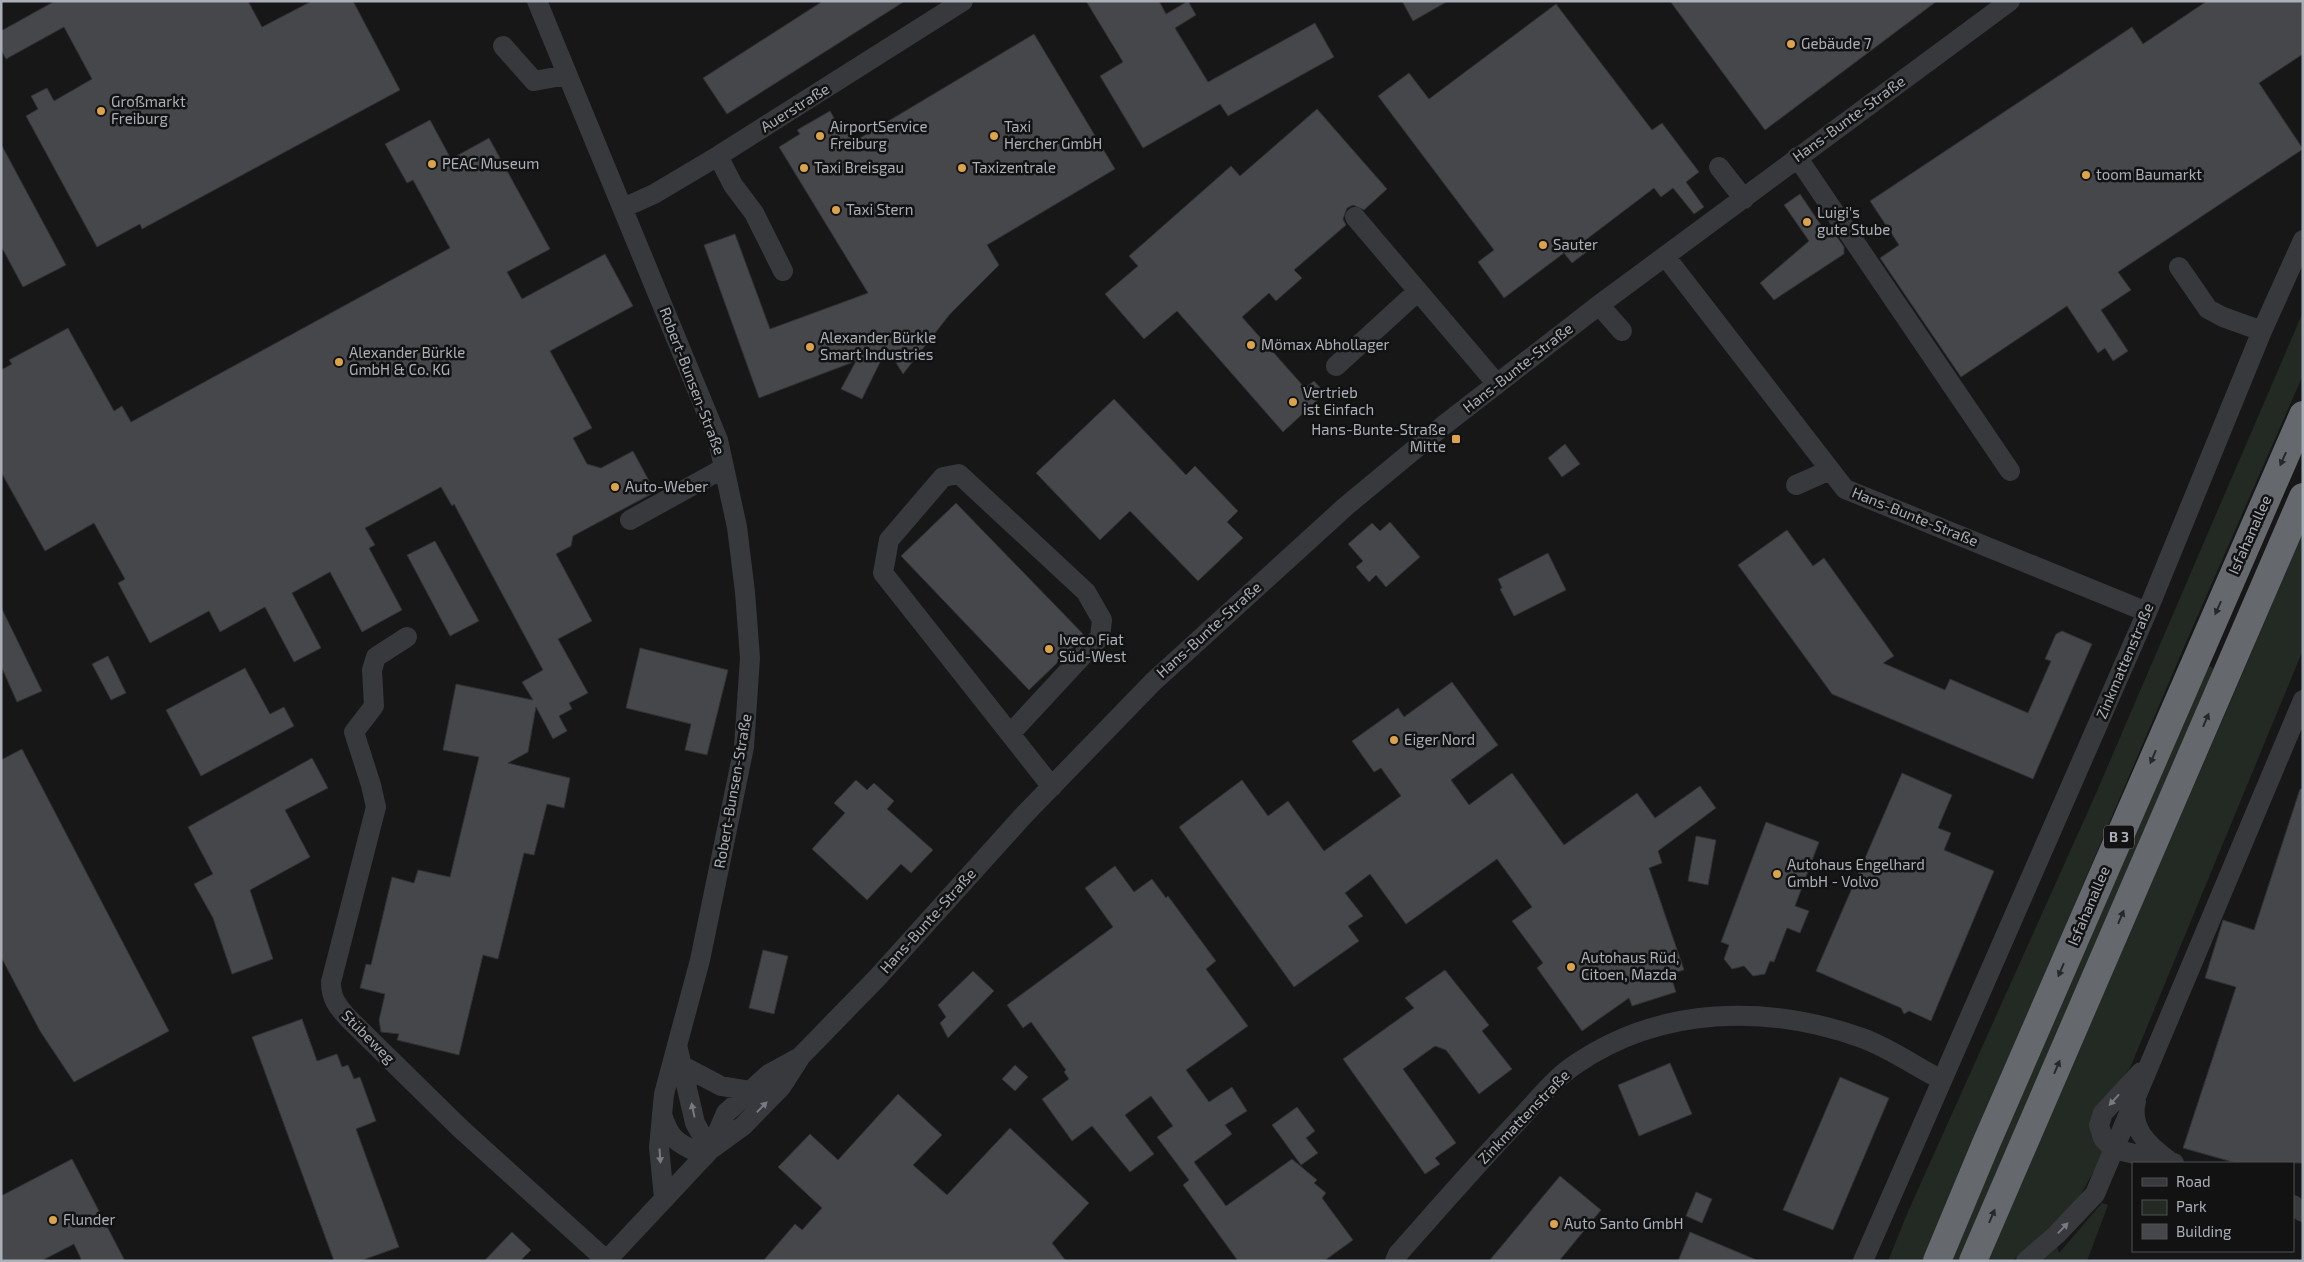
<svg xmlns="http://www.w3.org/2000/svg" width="2304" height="1262" viewBox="0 0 2304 1262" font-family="'Exo 2',sans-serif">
	<rect width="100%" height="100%" fill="#171718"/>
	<!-- green -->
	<path fill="#232a24" d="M2303 312V375L2184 647 1923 1261H1888L1907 1214 2094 798Z
		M2303 531V650L2130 1068 2090 1122 2092 1136 2104 1153 2076 1203 2012 1261H1986L2236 689Z
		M2208 667H2212L2213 670 1959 1261H1949Z
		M2102 1203 2108 1205 2087 1261H2040L2057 1247 2059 1253Z"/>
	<!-- building -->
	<path fill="#46474b" stroke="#313134" d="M55 1H248L262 27 312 1H353L400 90 142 229 140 224 97 247 26 116 38 109 31 96 47 88 54 101 92 79 64 27 6 59 1 50V31Z
		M823 1H905L727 114 703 78Z
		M1086 1H1159L1166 14 1188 1 1196 15 1175 28 1208 82 1315 23 1334 57 1228 116 1220 104 1143 148 1100 76 1123 62Z
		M1402 1H1448L1413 21Z
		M1670 1H1937L1765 130Z
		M2207 1H2303V54L2259 83 2303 149 2118 272 2131 290 2101 310 2128 351 2113 361 2105 348 2098 353 2067 306 1961 377 1880 258 1899 245 1870 201 2132 27 2143 44Z
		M1556 4 1652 130 1662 123 1699 172 1686 182 1704 207 1694 214 1673 188 1661 197 1654 188 1583 242 1589 250 1572 263 1564 253 1504 298 1478 262 1494 250 1378 96 1409 73 1429 99Z
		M1034 34 1115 169 987 245 999 265 950 314 903 374 887 348 862 399 841 389 856 361 759 398 704 245 735 234 770 329 868 293 779 147 800 134 797 130 830 111 838 125 843 122 855 141Z
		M1317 109 1387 189 1364 210 1353 205 1347 208 1343 219 1346 225 1294 270 1302 278 1276 301 1269 293 1242 317 1305 388 1314 381 1325 393 1283 432 1177 311 1144 339 1105 294 1138 266 1129 256 1231 166 1240 176Z
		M430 120 451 159 489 138 550 249 507 272 522 299 605 254 633 306 550 351 592 428 573 438 587 464 601 468 633 451 655 492 573 536 571 546 556 554 592 621 558 639 588 693 569 703 572 709 559 716 567 731 553 739 536 707 528 752 508 763 570 778 564 808 547 804 534 855 524 853 498 959 483 955 459 1055 397 1040 399 1034 381 1032 379 1020 385 994 360 988 366 964 371 965 392 877 414 883 418 870 450 877 479 757 443 750 456 684 533 700 522 682 543 670 454 504 452 506 441 487 365 528 375 545 369 548 402 610 362 632 330 572 292 593 321 648 294 662 265 607 220 632 209 611 150 643 118 583 125 579 94 523 45 551 1 472V370L12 364 9 360 68 328 114 411 122 406 131 422 450 248 413 180 407 183 385 144Z
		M1 144 66 265 23 287 1 246Z
		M1800 194 1827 234 1833 231 1844 247V254L1774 300 1760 283 1809 241 1784 205Z
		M1114 399 1186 475 1195 466 1238 511 1227 522 1243 538 1198 581 1130 511 1100 540 1036 473Z
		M1565 444 1580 464 1562 477 1548 458Z
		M956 503 1085 636 1029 690 901 556Z
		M1390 522 1420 557 1386 587 1376 575 1369 582 1356 567 1363 561 1348 544 1372 523 1380 531Z
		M1787 530 1813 566 1824 558 1894 656 1883 663 1945 690 1950 679 2028 713 2051 661 2045 659 2056 634 2062 631 2092 644 2033 779 1832 694 1738 565Z
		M435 541 479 621 450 636 407 555Z
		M1548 553 1566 590 1514 616 1500 589 1502 588 1498 579Z
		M1 607 42 691 17 702 1 666Z
		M640 648 728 670 707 755 685 750 691 724 626 708Z
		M108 656 126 693 111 700 92 664Z
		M245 668 270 714 284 707 294 726 201 776 166 710Z
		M1452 682 1498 745 1451 780 1469 805 1512 773 1564 845 1637 793 1655 818 1700 786 1716 808 1658 851 1662 863 1649 868 1684 970 1670 974 1676 992 1632 1006 1629 998 1582 1031 1537 968 1543 963 1512 921 1532 907 1497 859 1406 924 1370 874 1345 893 1363 916 1348 926 1359 941 1294 987 1179 827 1242 780 1268 816 1288 801 1324 851 1401 796 1381 768 1374 772 1352 741 1398 708 1404 717Z
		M22 749 169 1031 74 1082 40 1031 1 957V760Z
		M312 758 328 788 285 810 310 857 250 890 273 959 232 974 213 918 194 884 213 874 188 827Z
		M1902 773 1952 795 1938 828 1951 833 1944 850 1994 871 1931 1021 1909 1011 1904 1014 1901 1008 1816 971Z
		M856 780 867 790 874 783 894 801 887 809 933 850 911 873 901 864 867 900 812 849 845 813 834 803Z
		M2300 789H2303V1163H2236L2183 1148 2236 987 2205 978 2223 920 2254 930Z
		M1766 822 1819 842 1795 906 1809 911 1800 933 1787 928 1774 962 1770 961 1765 974 1753 976 1744 966 1732 969 1724 959 1729 945 1721 942Z
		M1696 836 1716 840 1708 885 1688 881Z
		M1115 866 1134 892 1152 879 1166 898 1168 896 1216 961 1206 969 1248 1026 1186 1070 1209 1102 1232 1087 1247 1111 1225 1125 1232 1134 1194 1162 1226 1206 1292 1159 1317 1180 1314 1183 1326 1193 1322 1198 1353 1240 1324 1261H1238L1183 1185 1189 1180 1157 1137 1173 1126 1151 1096 1125 1115 1154 1154 1130 1172 1092 1126 1072 1141 1042 1099 1069 1079 1064 1072 1066 1070 1031 1022 1023 1028 1007 1005 1113 927 1085 888Z
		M763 950 788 956 774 1014 749 1008Z
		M1445 970 1489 1025 1482 1031 1512 1069 1479 1094 1446 1050 1435 1046 1403 1069 1456 1143 1435 1158 1440 1164 1425 1174 1343 1059 1414 1008 1405 998Z
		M973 971 994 991 948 1038 940 1023 946 1017 938 1005Z
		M302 1019 317 1061 337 1054 342 1067 348 1065 354 1079 360 1077 376 1121 356 1129 399 1247 360 1261H334L252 1037Z
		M1670 1063 1692 1114 1639 1136 1618 1085Z
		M1015 1065 1028 1077 1015 1091 1002 1079Z
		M1840 1077 1889 1098 1833 1230 1783 1210Z
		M898 1094 942 1135 913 1165 947 1195 1010 1128 1089 1203 1052 1243 1066 1261H763L795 1224 802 1230 822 1208 778 1167 810 1134 838 1160Z
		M1297 1107 1315 1131 1306 1138 1318 1153 1301 1165 1272 1125Z
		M72 1159 125 1261H82L74 1244 41 1261H1V1196Z
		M1560 1176 1601 1210 1559 1261H1489Z
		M1696 1192 1712 1199 1702 1223 1686 1216Z
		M512 1232 531 1250 520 1261H484Z
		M1690 1232 1759 1261H1678Z"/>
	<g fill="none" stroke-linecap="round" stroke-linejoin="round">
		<!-- minor -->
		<path stroke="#38393d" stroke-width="20" d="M537 1 718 440 737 527 745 592 750 658 744 747 700 960 664 1094 659 1147 664 1198
			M503 46 534 81 567 75
			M718 156 733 185 754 213 783 271
			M1797 157 2010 471
			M1719 167 1744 199
			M623 208 654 194 718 156 963 1
			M1355 217 1497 384
			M1665 256 1845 489 2147 612
			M2179 267 2208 309 2223 317 2262 331
			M1599 305 1622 331
			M1336 366 1418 291
			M1796 485 1830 470
			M630 520 724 468
			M407 637 376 657 372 670 374 706 354 732 371 785 376 807 331 982C331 998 337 1006 348 1018L461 1129 607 1261
			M1010 734 1100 637 1102 620 1086 592 959 474 943 477 889 540 883 573 1052 787
			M677 1045 695 1123 710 1150
			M683 1066 721 1086 751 1091
			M2141 1072 2103 1113 2099 1125 2103 1138 2113 1149 2174 1163
			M2136 1101C2129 1128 2148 1145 2168 1160
			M662 1114C670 1142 680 1144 705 1156
			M710 1150 726 1113 769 1074 800 1057
			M2293 1205 2303 1212
			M606 1261 710 1150 743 1126 781 1087 801 1056 877 978 1023 816 1153 682 1345 507 1444 425 1599 305 2010 1
			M1395 1261 1398 1254C1437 1210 1476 1165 1517 1122 1535 1103 1553 1079 1576 1064 1661 1006 1767 1004 1862 1038 1890 1048 1916 1067 1942 1080
			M1863 1261 2147 612 2262 331 2303 240
			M2026 1261 2056 1235 2095 1194 2303 700"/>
		<!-- highway -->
		<path stroke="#65686d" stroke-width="28" d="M1937 1261 1985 1146 2303 415
			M1973 1261 2303 497"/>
	</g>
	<!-- one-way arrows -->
	<defs><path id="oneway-solid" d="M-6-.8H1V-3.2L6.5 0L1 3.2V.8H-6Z" transform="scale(1.25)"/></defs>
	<g fill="#27282a">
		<use href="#oneway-solid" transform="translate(2283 459) rotate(114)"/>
		<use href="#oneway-solid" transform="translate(2218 608) rotate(114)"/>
		<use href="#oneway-solid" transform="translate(2206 720) rotate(-67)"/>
		<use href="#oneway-solid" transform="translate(2153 757) rotate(113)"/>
		<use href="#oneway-solid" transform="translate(2121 917) rotate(-67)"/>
		<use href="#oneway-solid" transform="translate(2061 970) rotate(113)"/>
		<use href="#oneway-solid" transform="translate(2057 1067) rotate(-67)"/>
		<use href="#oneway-solid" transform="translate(1992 1216) rotate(-67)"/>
	</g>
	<g fill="#777a80">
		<use href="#oneway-solid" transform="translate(2114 1100) rotate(132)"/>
		<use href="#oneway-solid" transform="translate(762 1107) rotate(-46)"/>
		<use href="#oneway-solid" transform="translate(693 1110) rotate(-102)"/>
		<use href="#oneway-solid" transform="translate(660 1156) rotate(86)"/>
		<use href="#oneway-solid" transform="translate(2063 1228) rotate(-46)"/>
	</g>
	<!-- markers -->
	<g fill="#dba44c" stroke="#121213" stroke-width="2">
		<circle cx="1791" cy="44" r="5"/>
		<circle cx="101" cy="111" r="5"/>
		<circle cx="820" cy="136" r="5"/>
		<circle cx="994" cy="136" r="5"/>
		<circle cx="432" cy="164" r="5"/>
		<circle cx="804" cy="168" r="5"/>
		<circle cx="962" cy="168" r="5"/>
		<circle cx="2086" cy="175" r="5"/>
		<circle cx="836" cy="210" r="5"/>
		<circle cx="1807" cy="222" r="5"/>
		<circle cx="1543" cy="245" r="5"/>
		<circle cx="1251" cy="345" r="5"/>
		<circle cx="810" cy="347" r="5"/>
		<circle cx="339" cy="362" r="5"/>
		<circle cx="1293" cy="402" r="5"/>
		<rect x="1451" y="434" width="10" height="10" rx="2.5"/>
		<circle cx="615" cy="487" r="5"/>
		<circle cx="1049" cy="649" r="5"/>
		<circle cx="1394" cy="740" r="5"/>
		<circle cx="1777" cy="874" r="5"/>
		<circle cx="1571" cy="967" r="5"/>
		<circle cx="53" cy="1220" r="5"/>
		<circle cx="1554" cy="1224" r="5"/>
	</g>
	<g text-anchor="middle" stroke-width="5" stroke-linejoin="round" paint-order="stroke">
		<!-- shield labels -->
		<rect fill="#121213" stroke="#7d8086" stroke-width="1" x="2104" y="825.5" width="30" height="23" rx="4"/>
		<g font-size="14" font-weight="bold" fill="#abafb7">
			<text x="2119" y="842">B 3</text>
		</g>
		<!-- poi labels -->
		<g font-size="15" fill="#abafb7" stroke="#121213" text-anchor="start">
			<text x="1801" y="49">Gebäude 7</text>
			<text x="111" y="107">Großmarkt<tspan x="111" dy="17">Freiburg</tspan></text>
			<text x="830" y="132">AirportService<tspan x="830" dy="17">Freiburg</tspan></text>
			<text x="1004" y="132">Taxi<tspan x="1004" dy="17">Hercher GmbH</tspan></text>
			<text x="442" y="169">PEAC Museum</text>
			<text x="814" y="173">Taxi Breisgau</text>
			<text x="972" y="173">Taxizentrale</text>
			<text x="2096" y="180">toom Baumarkt</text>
			<text x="846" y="215">Taxi Stern</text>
			<text x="1817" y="218">Luigi's<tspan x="1817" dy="17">gute Stube</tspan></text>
			<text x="1553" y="250">Sauter</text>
			<text x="820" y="343">Alexander Bürkle<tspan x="820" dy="17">Smart Industries</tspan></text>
			<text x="1261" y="350">Mömax Abhollager</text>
			<text x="349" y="358">Alexander Bürkle<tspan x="349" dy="17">GmbH &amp; Co. KG</tspan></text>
			<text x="1303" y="398">Vertrieb<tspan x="1303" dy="17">ist Einfach</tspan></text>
			<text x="1446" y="435" text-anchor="end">Hans-Bunte-Straße<tspan x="1446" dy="17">Mitte</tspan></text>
			<text x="625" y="492">Auto-Weber</text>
			<text x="1059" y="645">Iveco Fiat<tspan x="1059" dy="17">Süd-West</tspan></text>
			<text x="1404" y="745">Eiger Nord</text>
			<text x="1787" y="870">Autohaus Engelhard<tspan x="1787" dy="17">GmbH - Volvo</tspan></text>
			<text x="1581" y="963">Autohaus Rüd,<tspan x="1581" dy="17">Citoen, Mazda</tspan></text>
			<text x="63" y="1225">Flunder</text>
			<text x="1564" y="1229">Auto Santo GmbH</text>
		</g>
		<!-- street labels -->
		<g font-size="15" fill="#abafb7" stroke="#121213">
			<text transform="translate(795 108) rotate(-32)" y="5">Auerstraße</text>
			<text transform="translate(1849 119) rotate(-36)" y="5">Hans-Bunte-Straße</text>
			<text transform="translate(1518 368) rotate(-38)" y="5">Hans-Bunte-Straße</text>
			<text transform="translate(692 381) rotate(69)" y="5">Robert-Bunsen-Straße</text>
			<text transform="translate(1915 517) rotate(22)" y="5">Hans-Bunte-Straße</text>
			<text transform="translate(2250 535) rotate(-66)" y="5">Isfahanallee</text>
			<text transform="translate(1209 630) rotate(-42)" y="5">Hans-Bunte-Straße</text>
			<text transform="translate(2125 661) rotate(-67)" y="5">Zinkmattenstraße</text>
			<text transform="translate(733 791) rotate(-80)" y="5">Robert-Bunsen-Straße</text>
			<text transform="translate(2089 906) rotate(-67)" y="5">Isfahanallee</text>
			<text transform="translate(928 921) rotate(-48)" y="5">Hans-Bunte-Straße</text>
			<text transform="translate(368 1037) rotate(45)" y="5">Stübeweg</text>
			<text transform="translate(1524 1117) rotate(-46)" y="5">Zinkmattenstraße</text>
		</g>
	</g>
	<!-- border -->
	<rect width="2304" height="1262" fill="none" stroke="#abafb7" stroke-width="5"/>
	<!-- legend -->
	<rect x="2132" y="1162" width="162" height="90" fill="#121213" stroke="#4f5155"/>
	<rect x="2142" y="1178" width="25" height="8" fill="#38393d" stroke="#4f5155"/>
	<text x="2176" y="1187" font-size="15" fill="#abafb7">Road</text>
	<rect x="2142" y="1200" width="25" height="15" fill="#232a24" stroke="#4f5155"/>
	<text x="2176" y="1212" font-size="15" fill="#abafb7">Park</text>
	<rect x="2142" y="1224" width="25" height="15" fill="#46474b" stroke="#4f5155"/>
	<text x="2176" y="1237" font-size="15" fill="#abafb7">Building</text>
</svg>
